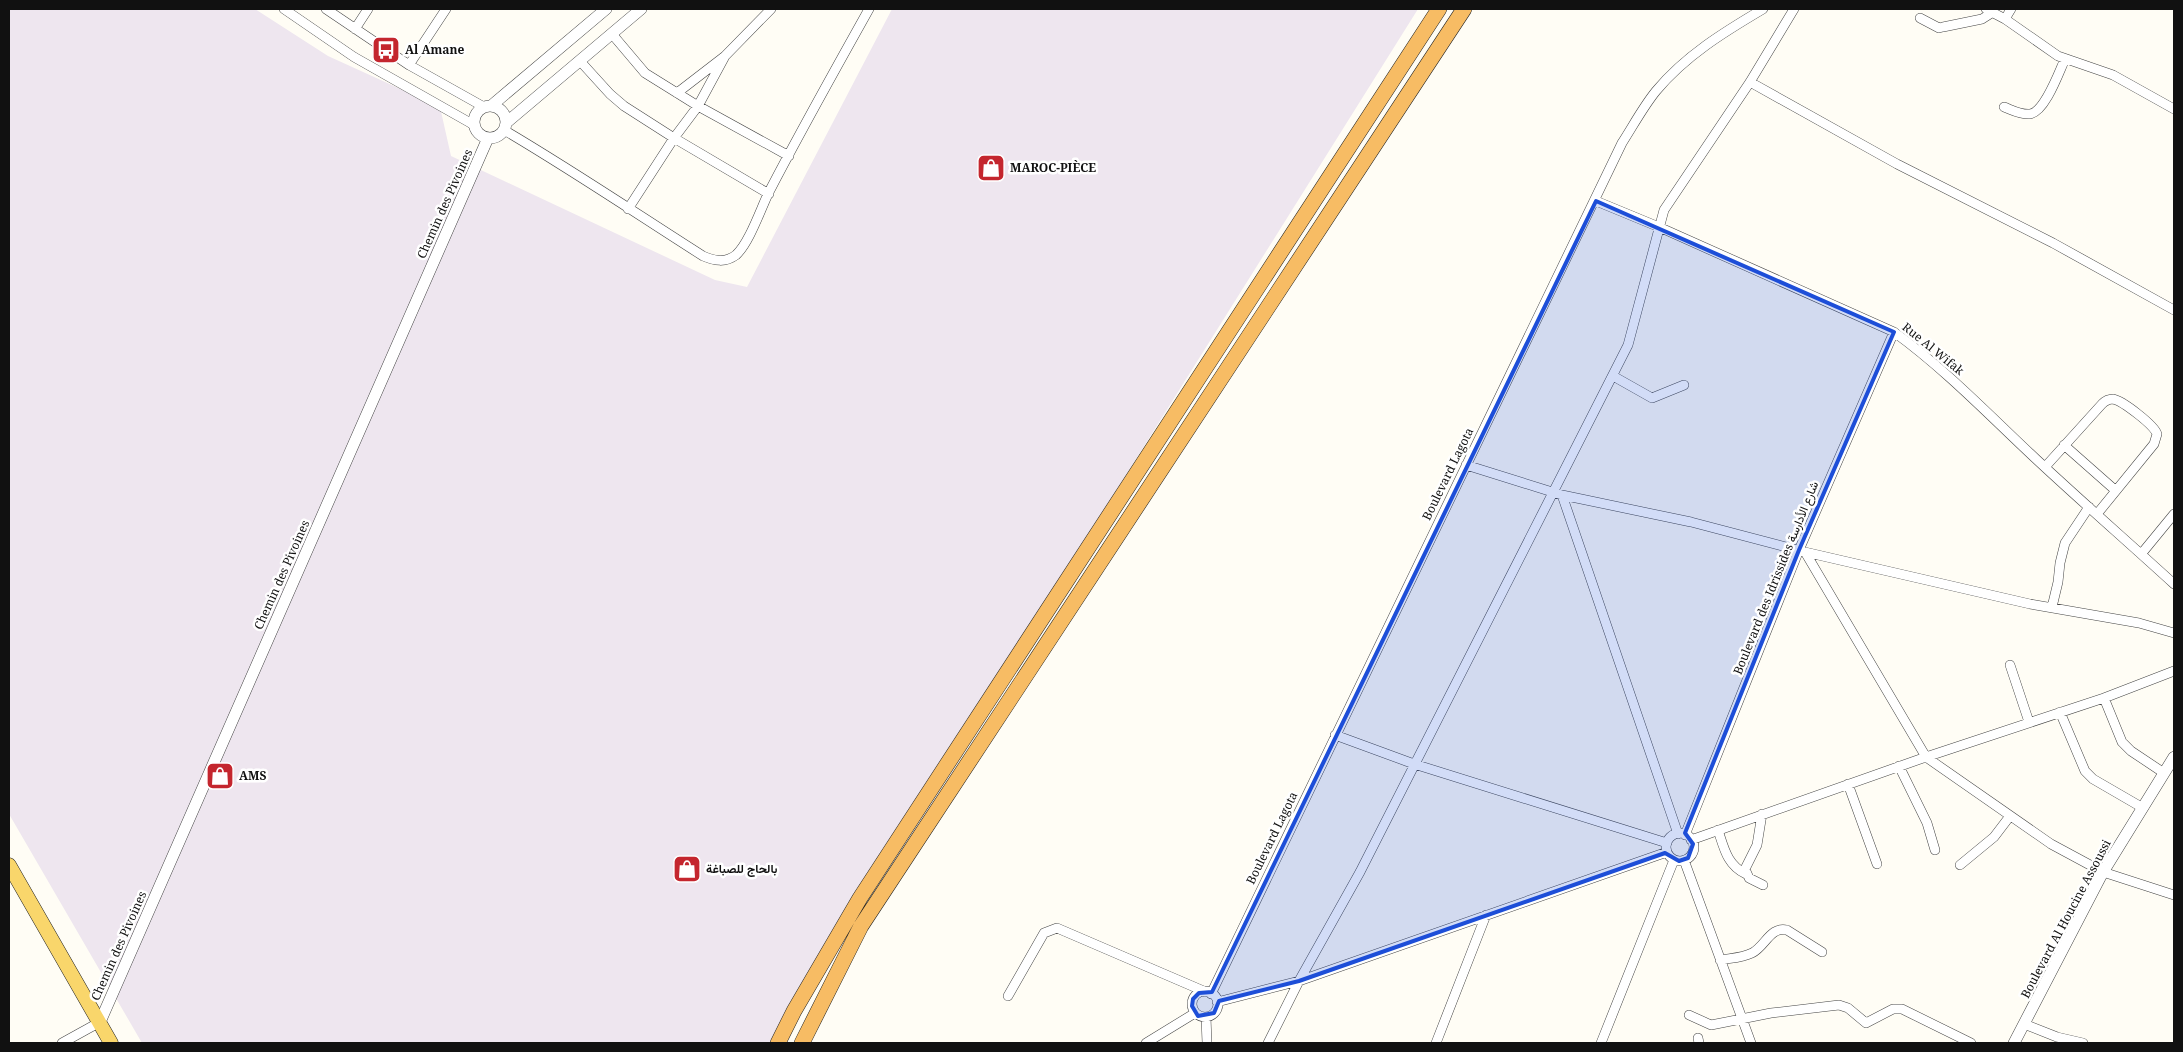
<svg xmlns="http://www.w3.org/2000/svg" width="2183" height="1052" viewBox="0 0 2183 1052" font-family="'Noto Serif',Vazirmatn,serif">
	<rect width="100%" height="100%" fill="#fffdf5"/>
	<!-- industrial -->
	<path fill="#eee6ef" d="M9 9H255L328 56 440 107 451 156 715 280 747 287 892 9H1418L770 1043H142L9 814Z"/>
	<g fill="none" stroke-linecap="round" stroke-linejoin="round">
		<defs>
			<path id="minor" d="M284 9 354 57 474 125
				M326 9 409 65 484 107
				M1986 9 2005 19 2058 56 2113 75 2174 109
				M1920 18 1939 28 1943 27 1982 19 1993 12
				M2005 19 2011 9
				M355 29 368 9
				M612 34 645 73 698 106 789 156
				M580 61 610 94 624 106 674 138 769 194
				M409 65 446 9
				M1750 82 1897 164 2053 243 2174 310
				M677 93 725 56 771 9
				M2004 107C2012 110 2021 115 2030 114 2045 112 2059 72 2065 59
				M504 130C572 170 637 214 703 256 715 261 725 263 736 255 749 243 760 211 768 194 800 132 835 70 869 9
				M1596 201 1659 227 1894 332C1945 369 1989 415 2036 459 2081 501 2128 542 2174 584
				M628 209 674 138 698 106 725 56
				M1613 376 1652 398 1684 385
				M2064 445 2115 490
				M1466 465 1562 495 1691 522 1805 552 2030 604 2139 623 2174 633
				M2045 467 2102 404C2105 401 2108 399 2113 399 2123 401 2154 425 2157 434L2154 444 2097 514
				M1562 495 1678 834
				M1805 552 1926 757 2051 844 2103 872 2174 895
				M2142 553 2174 514
				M2052 607 2058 582 2060 563 2065 543 2089 507
				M2010 665 2029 722
				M2104 698 2122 742 2131 751 2164 773
				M2060 712 2085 771 2093 779 2143 808
				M1335 735 1414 764 1667 843
				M1899 766 1927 823 1935 850
				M1848 784 1877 864
				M1762 814 1757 845 1745 869 1749 878 1763 885
				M1718 830C1724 848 1727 865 1746 874
				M1666 847a14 14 0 1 1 28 0a14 14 0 1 1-28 0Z
				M1685 835 1799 550 1894 332
				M1691 840 1926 757 2104 698 2174 671
				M1684 860 1751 1043
				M1960 865 1994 837 2010 816
				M1720 960C1731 958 1742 958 1752 953 1765 947 1770 926 1787 930L1822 952
				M1192 1004a13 13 0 1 1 26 0a13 13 0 1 1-26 0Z
				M1211 994 1622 143C1633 126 1643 107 1656 91 1685 56 1724 32 1763 9
				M1008 996 1044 933 1057 928 1206 992
				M1217 1002 1299 981 1667 852
				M1689 1015 1711 1025 1771 1013 1839 1005 1848 1008 1866 1023 1893 1009H1902L1971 1043
				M1206 1017 1207 1043
				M2024 1024 2057 1037 2083 1043
				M1698 1038 1699 1043
				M62 1043 100 1022
				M1146 1043 1195 1013
				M1268 1043 1299 981 1360 872 1628 345 1664 210 1750 82 1794 9
				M1436 1043 1486 915
				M1601 1043 1674 860"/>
			<path id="tertiary" d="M474 122a16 16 0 1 1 32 0a16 16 0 1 1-32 0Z
				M491 106 606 9
				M506 123 641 9
				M100 1022 488 138
				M2014 1043 2103 872 2174 757"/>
			<path id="primary" d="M9 865 111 1043"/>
			<path id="trunk" d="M778 1043 794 1011 860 898 1439 9
				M802 1043 861 926 1464 9"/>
		</defs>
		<!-- minor casing -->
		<use href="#minor" stroke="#444" stroke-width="10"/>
		<!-- tertiary casing -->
		<use href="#tertiary" stroke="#444" stroke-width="12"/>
		<!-- primary casing -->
		<use href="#primary" stroke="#222" stroke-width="15"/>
		<!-- trunk casing -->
		<use href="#trunk" stroke="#222" stroke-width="16"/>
		<!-- minor -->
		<use href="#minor" stroke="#fff" stroke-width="9"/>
		<!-- tertiary -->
		<use href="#tertiary" stroke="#fff" stroke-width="11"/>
		<!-- primary -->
		<use href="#primary" stroke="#f9d66b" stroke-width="14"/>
		<!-- trunk -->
		<use href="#trunk" stroke="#f7bc64" stroke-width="15"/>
	</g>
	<!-- marked area -->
	<path fill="#1d4ed8" fill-opacity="0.2" stroke="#1d4ed8" stroke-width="4" stroke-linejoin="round" d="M1596 201 1894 332 1799 550 1685 833 1693 844 1688 858 1679 861 1665 853 1299 981 1219 1001 1214 1013 1198 1016 1192 1006 1193 999 1199 993 1212 992Z"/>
	<!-- icons -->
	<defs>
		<symbol id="bus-square" viewBox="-11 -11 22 22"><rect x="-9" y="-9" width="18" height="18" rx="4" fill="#c4262e" stroke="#fff"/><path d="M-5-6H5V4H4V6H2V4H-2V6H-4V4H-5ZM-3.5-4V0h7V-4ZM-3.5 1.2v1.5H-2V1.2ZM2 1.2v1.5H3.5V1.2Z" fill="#fff"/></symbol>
		<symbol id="shop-square" viewBox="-11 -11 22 22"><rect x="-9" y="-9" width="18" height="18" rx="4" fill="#c4262e" stroke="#fff"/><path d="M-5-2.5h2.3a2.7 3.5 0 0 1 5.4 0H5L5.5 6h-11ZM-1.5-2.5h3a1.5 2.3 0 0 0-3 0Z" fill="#fff"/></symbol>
	</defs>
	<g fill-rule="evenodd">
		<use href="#bus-square" x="370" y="34" width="32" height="32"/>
		<use href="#shop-square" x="975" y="152" width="32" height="32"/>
		<use href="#shop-square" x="204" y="760" width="32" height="32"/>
		<use href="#shop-square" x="671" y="853" width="32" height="32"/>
	</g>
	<g text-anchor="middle" stroke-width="5" stroke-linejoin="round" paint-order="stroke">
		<!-- poi labels -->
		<g font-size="12" font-weight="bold" fill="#111" stroke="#fff" text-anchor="start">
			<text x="405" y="54">Al Amane</text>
			<text x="1010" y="172">MAROC-PIÈCE</text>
			<text x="239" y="780">AMS</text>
			<text x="706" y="873">بالحاج للصباغة</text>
		</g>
		<!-- street labels -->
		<g font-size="12" fill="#111" stroke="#fff">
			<text transform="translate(445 204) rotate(-66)" y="4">Chemin des Pivoines</text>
			<text transform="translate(1933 349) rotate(39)" y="4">Rue Al Wifak</text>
			<text transform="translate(1448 474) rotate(-64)" y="4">Boulevard Lagota</text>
			<text transform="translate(282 575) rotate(-66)" y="4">Chemin des Pivoines</text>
			<text transform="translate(1776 578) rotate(-68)" y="4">Boulevard des Idrissides شارع الأدارسة</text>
			<text transform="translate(1272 838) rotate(-64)" y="4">Boulevard Lagota</text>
			<text transform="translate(2066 919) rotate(-62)" y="4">Boulevard Al Houcine Assoussi</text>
			<text transform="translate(119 946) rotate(-66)" y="4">Chemin des Pivoines</text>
		</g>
	</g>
	<!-- border -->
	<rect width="2183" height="1052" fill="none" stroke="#111111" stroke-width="20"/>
</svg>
